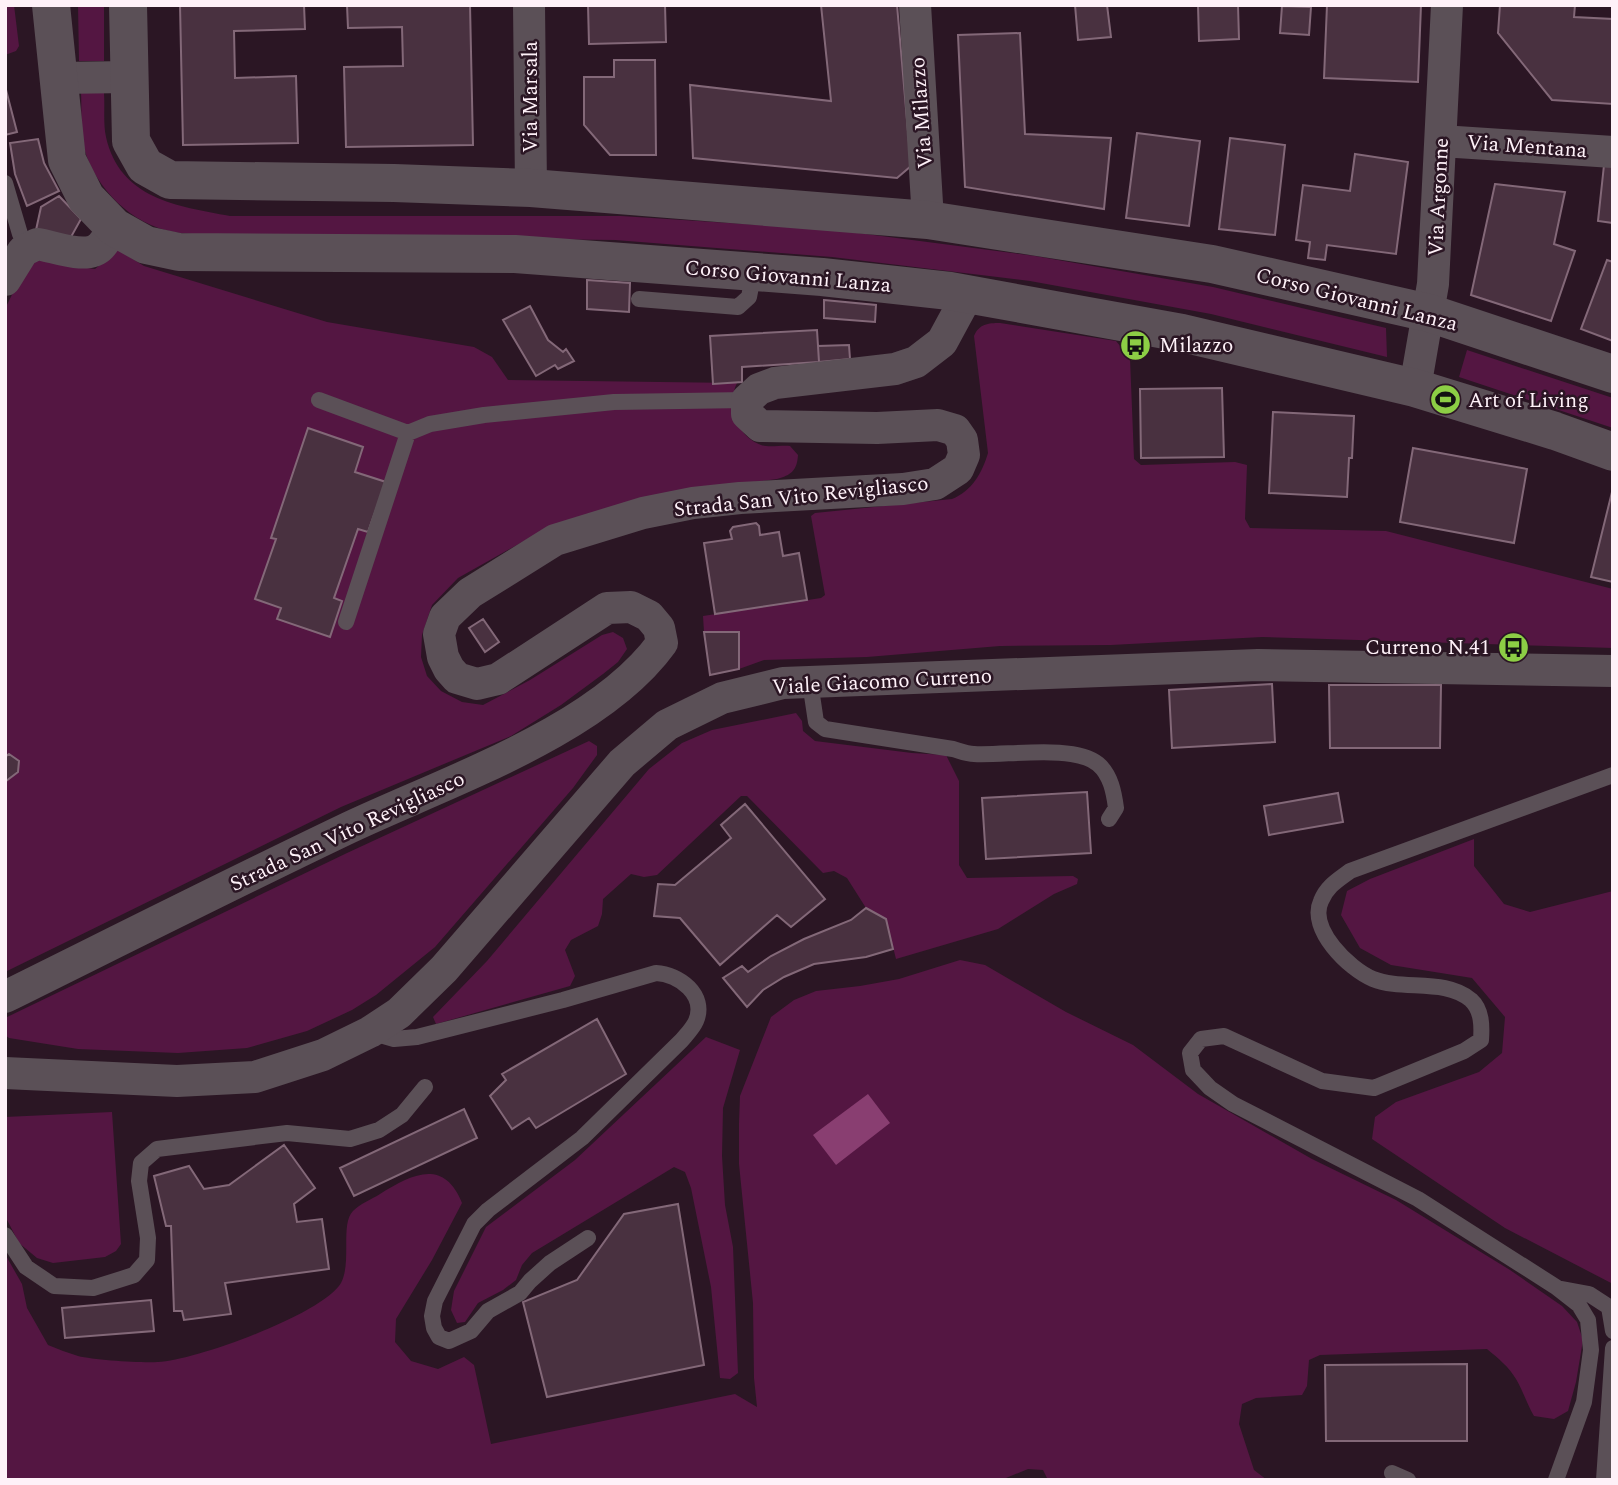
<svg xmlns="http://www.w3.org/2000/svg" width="1618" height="1485" viewBox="0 0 1618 1485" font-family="Spectral,serif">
	<rect width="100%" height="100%" fill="#2b1624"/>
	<!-- green -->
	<path fill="#541642" d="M5 5H14L19 46 16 51 5 55Z
		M78 5H104V61H79Z
		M81 93H104C105 107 103 124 106 137 120 199 177 206 230 216H621L835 230 1035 256 1213 287 1386 328 1387 357 1211 314 1030 281 832 257 615 240 223 235C207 234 190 235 174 232 132 225 95 188 84 148 80 131 82 110 81 93Z
		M118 250 144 266 327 322 474 347 492 357 508 380 737 383C726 405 736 436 761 445 769 448 781 445 790 446L798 455C797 471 791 475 777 479L664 495 549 527 458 578 432 605 422 635 421 657 427 676 441 691 462 702 483 705 530 680 602 635 613 632 623 638 627 649 618 662 603 674 561 705 511 736 341 807 5 972V309C12 296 25 262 40 260 51 258 81 268 95 269Z
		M1000 323 1116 341 1130 358 1134 459 1141 465 1235 462 1247 465 1245 519 1250 528 1386 531 1613 589V648L1262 637 1111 645 1000 646 867 657 764 660 739 669V633L704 632 703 616 821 598 825 595 811 516 815 513 952 499C972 491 982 473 988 453L974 336C979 324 988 323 1000 323Z
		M1467 350 1613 398V428L1459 377Z
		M796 713 802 721 803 731 815 741 912 753 946 755 959 781V865L967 878 1073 876 1078 879 1077 884 1054 894 998 929 896 959 886 919 866 908 847 878 834 871 823 873 747 796H741L657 875 644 877 631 874 603 899 602 914 598 926 571 940 565 950 575 976 570 986 436 1024 433 1017 487 961 649 769 682 743 712 730Z
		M589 741 597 746V755L573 788 435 947 376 995 352 1010 307 1031 247 1048 178 1053 78 1049 9 1038 5 1035V1018L347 853Z
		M1474 839V866L1504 904 1530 912 1613 891V1284L1505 1228 1372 1139 1375 1117 1396 1102 1479 1072 1502 1053 1505 1017 1472 978 1391 965 1360 948 1341 915 1347 891 1370 879Z
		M960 960 985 965 1066 1012 1133 1045 1198 1094 1312 1159 1396 1200 1510 1270 1562 1306 1577 1322 1583 1340 1576 1382 1568 1411 1554 1419 1534 1416C1527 1404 1523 1391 1516 1379 1509 1367 1498 1358 1487 1349L1320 1355 1309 1360 1307 1386 1302 1395 1256 1398 1242 1404 1239 1424 1254 1470 1267 1480H1048L1043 1470 1028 1469 1001 1480H5V1254L22 1284 27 1308 48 1345C58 1349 68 1353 78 1356 94 1360 140 1363 158 1362 194 1361 323 1314 341 1283 352 1262 340 1224 353 1211 360 1204 372 1199 380 1194 412 1174 444 1158 462 1203L432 1260 396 1319 395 1342 411 1361 438 1369 464 1357 474 1365 491 1444 735 1394 757 1407 754 1378 753 1303 739 1164V1123L740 1096 771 1017 794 1000 816 991 860 986 899 979Z
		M706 1037 740 1050 723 1108 722 1156 725 1205 733 1247 738 1373 730 1379 720 1378 711 1287 691 1188 685 1172 674 1167 532 1253 522 1265 516 1280 503 1290 478 1303 465 1322 457 1323 451 1310 454 1291 486 1227 575 1160Z
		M112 1112 121 1244 116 1251 105 1257 53 1263 37 1258 19 1243 5 1216V1117Z"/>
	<!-- water -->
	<path fill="#893e71" d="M868 1094 890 1123 836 1165 813 1135Z"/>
	<!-- building -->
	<path fill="#493140" stroke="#836878" stroke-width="2" d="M180 5H304L305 29 234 31 235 78 296 76 298 143 183 145Z
		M347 5H470L473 145 346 147 344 67 403 66 402 27 348 28Z
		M588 5H665L666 42 589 44Z
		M821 5H897L911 166 897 178 693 158 690 85 831 101Z
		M1075 5H1107L1111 37 1078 40Z
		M1198 5H1238L1239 39 1199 41Z
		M1327 5H1421L1418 82 1324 78Z
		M1500 5H1575L1574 17 1613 19V104L1552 100 1498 33Z
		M1282 6 1311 7 1309 35 1280 33Z
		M1020 33 1025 134 1111 138 1104 209 965 187 958 35Z
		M614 60H655L656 155H610L584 125V77H614Z
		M5 86 17 132 5 135Z
		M1137 133 1200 141 1189 226 1126 218Z
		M1230 138 1285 145 1275 235 1219 229Z
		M38 139 44 163 59 191 27 206 15 174 10 143Z
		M1355 154 1408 162 1396 254 1327 245 1325 260 1308 258 1310 242 1296 240 1303 185 1350 191Z
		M1604 165 1613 166V223L1598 221Z
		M1495 184 1565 192 1554 244 1575 251 1551 321 1471 295Z
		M59 196 81 219 71 237 36 230 41 207Z
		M1607 260 1613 262V341L1581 329Z
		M587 280 630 283 629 312 587 309Z
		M824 300 876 305 875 322 824 318Z
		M530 306 548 340 563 352 566 349 574 361 558 369 555 365 536 376 503 320Z
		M817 330 819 362 742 367V382L713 384 710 336Z
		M849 345 850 359 819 362 818 346Z
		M1222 388 1224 457 1141 458 1140 389Z
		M1273 412 1354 416 1352 458H1349L1347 497 1269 493Z
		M308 428 363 447 355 472 386 482 368 532 358 529 334 598 342 601 330 637 277 619 281 608 255 599 276 539 271 538Z
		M1413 448 1527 469 1514 543 1400 522Z
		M1612 492H1613V582L1591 577Z
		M756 523 759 526 760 535 779 532 783 556 799 553 807 600 715 614 704 543 732 539 730 531 733 527Z
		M483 619 499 642 485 652 469 628Z
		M704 632H739V669L710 675Z
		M1272 684 1275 742 1172 748 1169 690Z
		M1329 685H1441L1440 748H1330Z
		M9 754 19 761 18 772 6 781 5 757Z
		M1087 792 1091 853 986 859 982 798Z
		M1338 793 1343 822 1269 835 1264 806Z
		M745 804 825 899 791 927 777 915 720 965 680 918 654 916 658 884 675 885 731 838 721 825Z
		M866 908 886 919 893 949 866 957 814 964 784 977 763 990 747 1007 723 978 742 966 748 972 771 956 804 939 851 920Z
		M597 1019 626 1074 536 1128 529 1118 512 1129 490 1096 506 1080 502 1074Z
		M464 1109 477 1138 354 1196 340 1168Z
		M284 1145 315 1188 294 1204 297 1222 322 1219 329 1269 225 1283 231 1314 184 1320 182 1311H174L171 1226H166L154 1176 189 1166 204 1189 229 1185Z
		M678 1204 704 1365 547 1397 523 1302 577 1280 624 1214Z
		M151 1300 154 1331 65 1338 62 1308Z
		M1467 1364V1441H1326L1325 1365Z"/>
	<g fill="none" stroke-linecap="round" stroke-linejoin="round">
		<!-- service -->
		<path stroke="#5b5057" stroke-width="16" d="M5 183 20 234 29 248
			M639 299 738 307 749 297 754 271
			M319 400 408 433 430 424 484 415 614 402 747 400
			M346 622 408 433
			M810 682 816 722 825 729 953 749C960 751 967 754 974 754 1005 756 1074 744 1098 764 1111 775 1114 793 1116 808L1109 819
			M370 1032 394 1039 417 1037 563 1000 656 973C679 974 707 995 696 1021 693 1028 687 1034 682 1040L582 1138 488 1210 474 1224 435 1301 432 1316 434 1328 439 1337 449 1341 471 1331 488 1311 520 1293 530 1281 550 1263 588 1238
			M5 1235 26 1267 54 1286 93 1288 134 1275 147 1260 148 1238 139 1181 141 1163 157 1149 287 1133 350 1139 379 1130 402 1115 425 1087
			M1562 1289 1589 1294 1609 1307 1613 1331
			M1392 1473 1408 1480
			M1556 1480 1584 1402 1591 1350 1588 1320 1579 1305 1556 1287 1418 1199 1233 1104 1210 1088 1193 1070 1190 1053 1201 1039 1224 1036 1322 1081 1374 1088 1464 1051 1481 1040C1482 1026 1482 1010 1471 1000 1445 978 1403 991 1373 979 1349 969 1308 929 1321 901 1327 886 1338 880 1350 871L1613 775
			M1604 1480 1613 1348"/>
		<!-- minor -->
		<path stroke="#5b5057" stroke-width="32" d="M529 5 531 188
			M915 5 928 220
			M58 78 129 77
			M1441 141 1613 152
			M5 280 23 251 37 244C54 246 87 261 101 246 106 241 110 233 114 227
			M1415 388 1433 284 1447 5
			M5 997C118 941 231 884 344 830 442 783 598 732 662 643L659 628 649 616 631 607 607 608 498 679 477 684 457 678 449 669 443 657 439 634 445 617 470 593 555 540 643 513 693 503 740 498 903 489 935 484 958 469 964 455 962 440 955 430 938 425 877 428 760 426 747 414V400L759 389 775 383 895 369 916 362 942 342 968 294
			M5 1073 177 1081 255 1077 323 1055 370 1032 399 1013 444 969 622 763 667 725 722 698 783 683 1258 665 1613 671"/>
		<!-- tertiary -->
		<path stroke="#5b5057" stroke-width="38" d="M51 5 67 160 86 198 114 227 146 245 179 252 515 254 822 277 950 291 1182 333 1415 388 1555 431 1613 452
			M128 5 131 141 145 166 170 180 394 183 531 188 928 220 1212 264 1429 313 1613 374"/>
	</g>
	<!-- icons -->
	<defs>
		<symbol id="bus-disc" viewBox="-11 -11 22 22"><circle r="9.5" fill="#8cce45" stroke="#2b1624"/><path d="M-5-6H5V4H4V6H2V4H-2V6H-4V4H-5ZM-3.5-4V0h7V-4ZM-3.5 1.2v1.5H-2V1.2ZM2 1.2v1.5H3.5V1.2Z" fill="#111"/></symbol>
		<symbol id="stadium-disc" viewBox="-11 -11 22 22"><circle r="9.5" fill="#8cce45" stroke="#2b1624"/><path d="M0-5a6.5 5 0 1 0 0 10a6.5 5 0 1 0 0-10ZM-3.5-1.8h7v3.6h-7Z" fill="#111"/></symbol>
	</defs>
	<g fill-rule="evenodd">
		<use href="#bus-disc" x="1118" y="328" width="35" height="35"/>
		<use href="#stadium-disc" x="1428" y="382" width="35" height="35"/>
		<use href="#bus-disc" x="1496" y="630" width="35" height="35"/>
	</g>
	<g text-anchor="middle" stroke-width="5" stroke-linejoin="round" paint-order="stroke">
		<!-- street labels -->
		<g font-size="21" fill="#fef1f8" stroke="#2b1624">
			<text transform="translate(530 97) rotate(-90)" y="7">Via Marsala</text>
			<text transform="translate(921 113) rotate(-94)" y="7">Via Milazzo</text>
			<text transform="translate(1527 146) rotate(4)" y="7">Via Mentana</text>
			<text transform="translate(1438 197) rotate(-87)" y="7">Via Argonne</text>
			<text transform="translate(788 276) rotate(5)" y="7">Corso Giovanni Lanza</text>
			<text transform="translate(1357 299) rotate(14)" y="7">Corso Giovanni Lanza</text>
			<text transform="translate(801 496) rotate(-6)" y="7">Strada San Vito Revigliasco</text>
			<text transform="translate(882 681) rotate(-3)" y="7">Viale Giacomo Curreno</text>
			<text transform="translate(347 831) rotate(-25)" y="7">Strada San Vito Revigliasco</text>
		</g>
		<!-- poi labels -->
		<g font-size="21" fill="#fef1f8" stroke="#2b1624" text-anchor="start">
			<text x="1159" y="352">Milazzo</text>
			<text x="1468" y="407">Art of Living</text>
			<text x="1490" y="654" text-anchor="end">Curreno N.41</text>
		</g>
	</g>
	<!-- border -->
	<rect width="1618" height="1485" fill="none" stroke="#fef1f8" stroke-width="14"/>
</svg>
